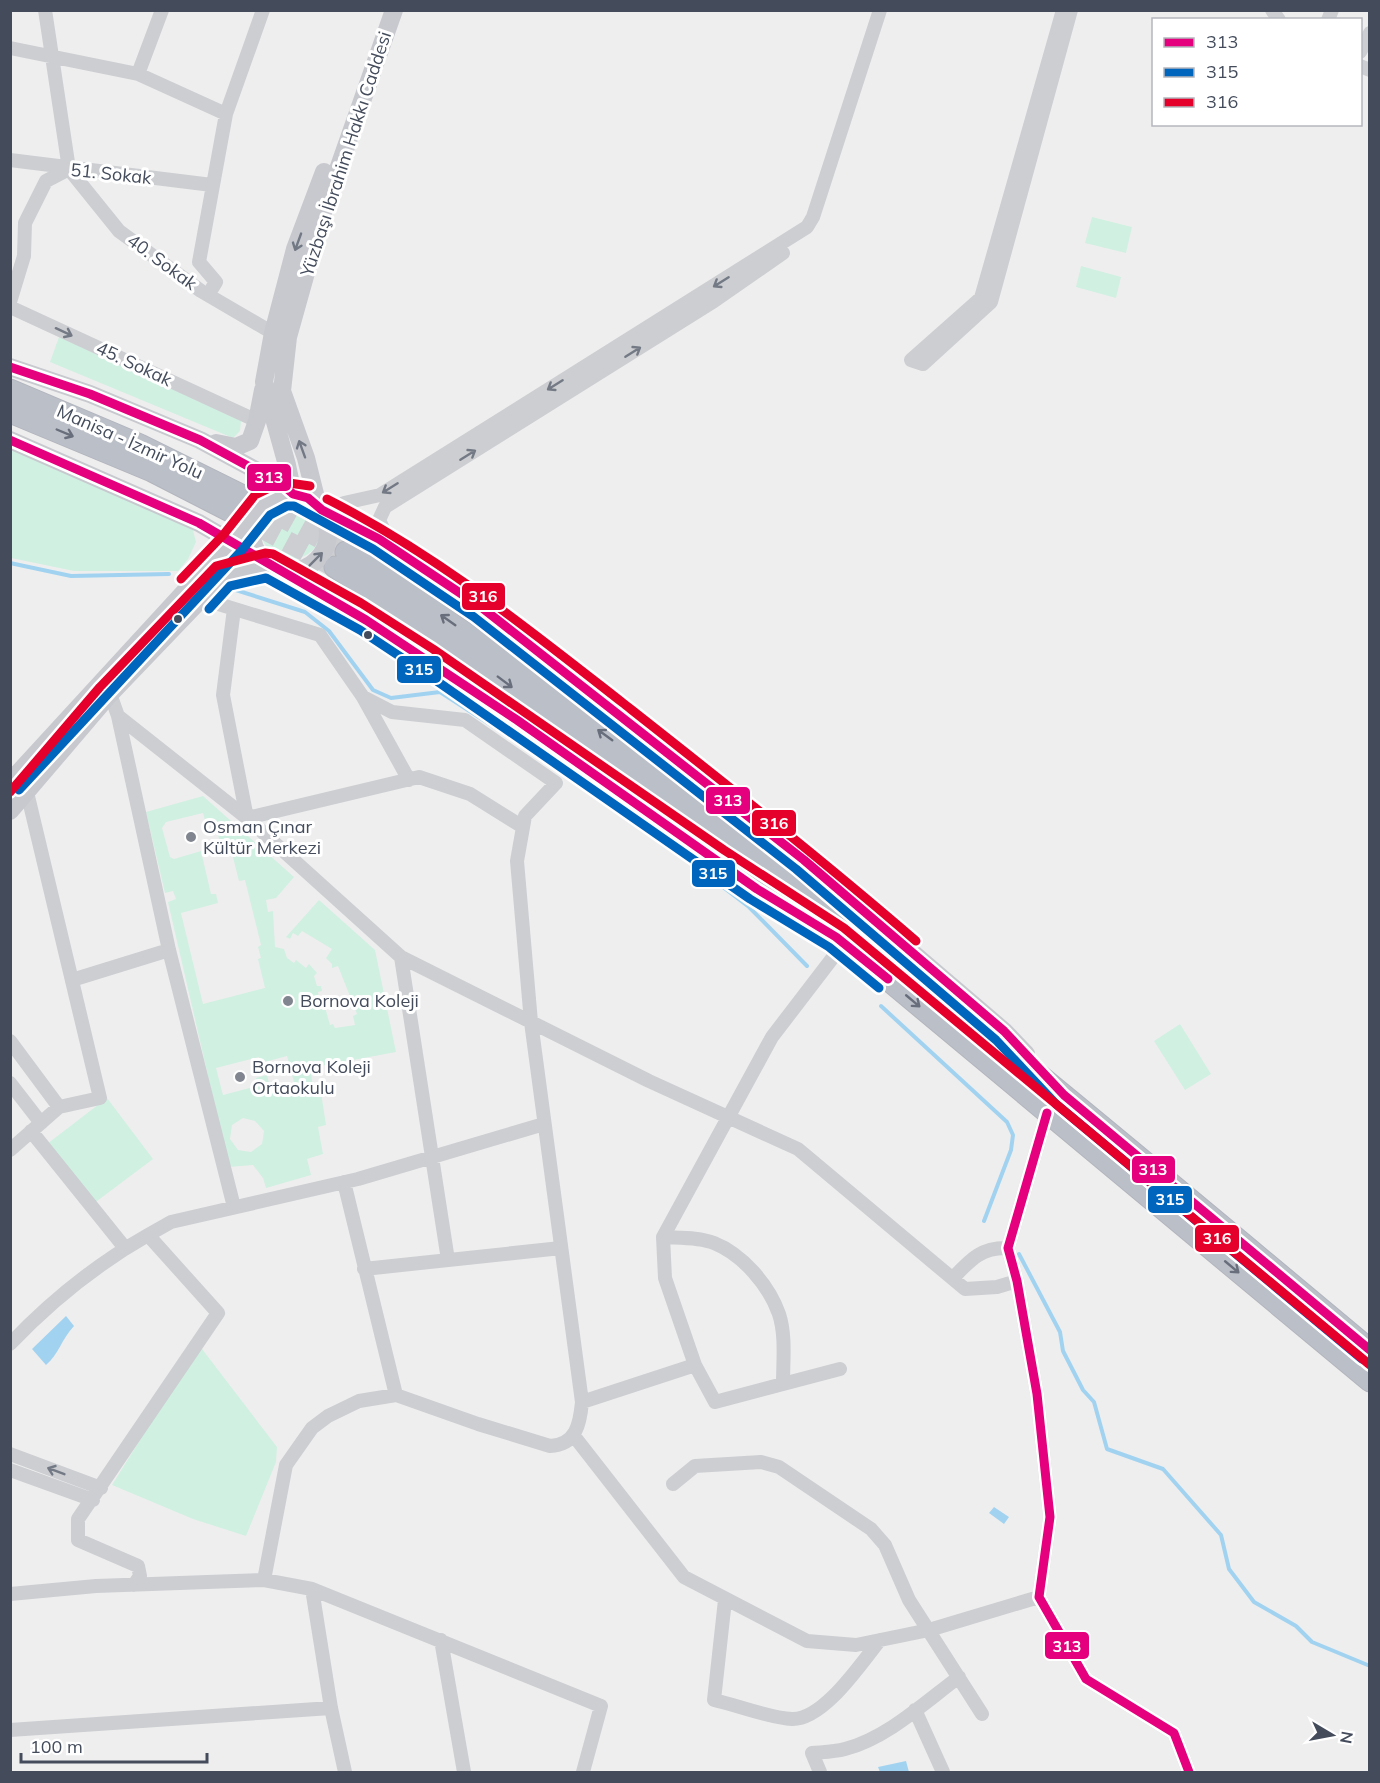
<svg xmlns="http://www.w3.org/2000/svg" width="1380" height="1783" viewBox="0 0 1380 1783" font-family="Mulish,sans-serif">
	<rect width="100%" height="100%" fill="#efeeee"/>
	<!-- green -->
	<path fill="#d0f0e2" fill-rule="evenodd" d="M1092 217 1132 227 1126 253 1085 243Z
		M1081 266 1121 277 1116 298 1076 287Z
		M59 337 241 421 240 431 233 438 50 362Z
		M11 445 193 530 196 542 188 559 178 571H74L11 558Z
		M260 528a31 31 0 1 1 62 0a31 31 0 1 1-62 0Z
		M203 796 294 877 276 898 266 900 268 912 273 911 275 947 284 949 287 958 294 963 296 960 306 968 309 964 317 973 314 976 317 986H321L322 991 318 992 319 1001 323 1000 330 1025 333 1024 335 1028 355 1025 353 1016 357 1014 338 966 332 968V964L326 958 332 949 302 931 298 936 293 933 290 939 286 937 319 900 375 950 396 1052 310 1068 314 1092H321L326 1125 318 1127 323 1154 307 1159 311 1175 266 1188 263 1178 253 1165 229 1167 168 902 176 899 173 891 165 893 146 812ZM203 813 206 824 215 822 221 847 230 845 239 881 245 880 261 945 258 947 261 958 258 959 265 988 203 1004 181 913 218 903 216 894H211L201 851 174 859 170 857 162 828 166 822ZM287 1056 295 1086 271 1092 267 1075 256 1078 257 1086 223 1095 216 1068 259 1057 261 1063ZM243 1118 255 1121 264 1131 262 1144 251 1152 238 1150 230 1139 232 1125Z
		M1180 1024 1211 1074 1185 1090 1154 1041Z
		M107 1098 153 1159 93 1204 47 1144Z
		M199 1345 277 1447 276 1462 246 1536 193 1519 112 1485Z"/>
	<!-- water -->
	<path fill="#a1d3f1" d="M66 1316 74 1326C61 1340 59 1354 46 1365L32 1349Z
		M994 1507 1009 1517 1004 1524 989 1513Z
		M906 1761 909 1772H880L878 1767Z"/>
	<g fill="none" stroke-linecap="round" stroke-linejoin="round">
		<!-- stream -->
		<path stroke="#a1d3f1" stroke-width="4" d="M10 563 71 576 169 574
			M223 586 305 612 329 631 373 690 391 698 440 692 550 763 569 769 749 907 807 966
			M881 1006 1007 1122 1013 1135 1011 1150 984 1221
			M1019 1254 1060 1332 1063 1351 1083 1390 1094 1402 1107 1449 1163 1469 1221 1535 1229 1569 1254 1602 1296 1626 1312 1642 1370 1666"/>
		<!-- highway-tunnel -->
		<path stroke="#cdced1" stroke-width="21" stroke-dasharray="21 10" stroke-linecap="butt" d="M247 498 346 552
			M232 512 335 567"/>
		<defs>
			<path id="highway" d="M10 390 140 445 247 498
				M10 412 152 471 232 512
				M346 552C437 611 524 675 612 740 873 933 1121 1142 1370 1350
				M335 567 457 646 707 835 844 943 1370 1381"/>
		</defs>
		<!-- highway casing -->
		<use href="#highway" stroke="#b2b5be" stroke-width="23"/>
		<!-- minor -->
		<path stroke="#ccced2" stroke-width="14" d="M45 10 69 169 119 231 201 291 273 333
			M1063 10 981 298 911 360 923 364 991 302 1071 10
			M1272 10 1279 20
			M1328 20 1332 10
			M10 48 138 74 226 114
			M1360 52 1370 33
			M1360 66 1370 70
			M138 74 162 10
			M10 160 212 185
			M208 295 216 282 199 262 226 114 263 10
			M10 302 24 256 25 223 46 181 69 169
			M10 307 257 421
			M330 513 344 503 380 495 807 227 813 217 880 10
			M392 548 379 520 385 507 714 301 783 253
			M202 599 320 635 363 697 392 712 465 720 556 783 525 816 517 861 531 1022 582 1402C580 1424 576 1445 550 1446L478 1424 396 1395 359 1401 328 1416 312 1428 286 1465 264 1580
			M234 609 223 695 247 818 419 777 470 794 523 827
			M108 688 118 716 247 818 401 957 649 1081 798 1149 965 1289 997 1287 1017 1281
			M363 697 409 780
			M118 716 169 950 234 1207
			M401 957 448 1260
			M72 980 169 950
			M10 1041 59 1107
			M10 1083 41 1123
			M1047 1113 1008 1248 1017 1281 1037 1394 1050 1517 1039 1597 1086 1679 1174 1733 1189 1772
			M31 1131 125 1248
			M10 1150 59 1107 100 1098 27 792
			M344 1182 396 1395
			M148 1235 171 1222 358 1179 544 1124
			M663 1237C679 1238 699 1237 714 1243 742 1254 769 1285 779 1314 786 1335 783 1361 783 1384
			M364 1269 561 1248
			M954 1277C971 1259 982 1247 1008 1248
			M10 1344C51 1301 97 1264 148 1235L218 1313 78 1519V1540L138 1566 140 1576 134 1585
			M695 1365 715 1402 840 1369
			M582 1402 695 1365 665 1278 663 1237 772 1037 844 943
			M574 1436 684 1577 807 1641 856 1645 929 1630 1039 1597
			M10 1454 101 1488
			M10 1470 93 1500
			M673 1484 695 1466 761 1462 779 1467 871 1529 885 1545 909 1600 982 1714
			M312 1589 331 1708 345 1772
			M10 1594 96 1586 264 1580 312 1589 601 1706 583 1772
			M725 1600 714 1700C737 1705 769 1718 792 1719 824 1720 861 1663 880 1640
			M441 1640 464 1772
			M915 1710 943 1772
			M10 1730 331 1708
			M820 1772 812 1753C823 1752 834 1752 845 1749 887 1738 924 1703 959 1677"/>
		<!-- major -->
		<path stroke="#c7c9cf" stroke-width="18" d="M10 367 90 394 200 440 283 485 293 494
			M10 440 199 523 366 620 785 906
			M216 443 236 447 250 441 257 421 263 390
			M293 494 287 465 264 382 273 333 295 249 324 172
			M252 533a38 38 0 1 1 76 0a38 38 0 1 1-76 0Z
			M318 506 306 458 282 391 288 337 323 212 394 10
			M322 510 379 539 481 607 804 860 1004 1031 1026 1054
			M10 782 255 515
			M10 811 109 695 224 575 268 565"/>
		<!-- highway -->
		<use href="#highway" stroke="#bbbfc7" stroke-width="21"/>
		<defs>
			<path id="bus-1" d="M10 367 90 394 200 440 283 485 293 494 308 498 322 510 379 539 481 607 804 860 1004 1031 1064 1095 1370 1350
				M10 440 199 523 366 620 517 720 757 889 836 937 888 979
				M1047 1113 1008 1248 1017 1281 1037 1394 1050 1517 1039 1597 1086 1679 1174 1733 1189 1772"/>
			<path id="bus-2" d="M209 609 230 586 266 578 360 630 431 677 750 899 829 947 879 988
				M19 790 242 550 270 515 287 506H294L373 549 474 617 796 869 996 1040 1056 1104 1362 1359"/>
			<path id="bus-3" d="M327 499C437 555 527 628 623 703 722 781 820 858 916 941
				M181 579 224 534 255 495 282 482 310 486
				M10 792 100 687 216 566 265 553 273 554 361 603 433 649 724 850 844 928 1370 1365"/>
		</defs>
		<!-- bus-1 casing -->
		<use href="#bus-1" stroke="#fff" stroke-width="14"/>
		<!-- bus-2 casing -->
		<use href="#bus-2" stroke="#fff" stroke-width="14"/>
		<!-- bus-3 casing -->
		<use href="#bus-3" stroke="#fff" stroke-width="14"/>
		<!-- bus-1 -->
		<use href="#bus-1" stroke="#e5007d" stroke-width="9"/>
		<!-- bus-2 -->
		<use href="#bus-2" stroke="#0065bd" stroke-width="9"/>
		<!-- bus-3 -->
		<use href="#bus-3" stroke="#e4002b" stroke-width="9"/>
	</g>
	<!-- one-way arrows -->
	<defs><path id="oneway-shaft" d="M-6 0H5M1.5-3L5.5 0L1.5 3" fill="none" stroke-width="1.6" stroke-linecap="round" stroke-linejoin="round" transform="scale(1.5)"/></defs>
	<g stroke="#727884">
		<use href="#oneway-shaft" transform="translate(298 242) rotate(110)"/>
		<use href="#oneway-shaft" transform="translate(302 449) rotate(-110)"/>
		<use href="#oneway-shaft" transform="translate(316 559) rotate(-45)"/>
	</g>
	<g stroke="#747a85">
		<use href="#oneway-shaft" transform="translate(721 282) rotate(148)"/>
		<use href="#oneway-shaft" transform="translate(64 332) rotate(25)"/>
		<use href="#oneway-shaft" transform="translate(633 352) rotate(-32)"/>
		<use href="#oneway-shaft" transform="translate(555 385) rotate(148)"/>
		<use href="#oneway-shaft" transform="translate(468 455) rotate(-32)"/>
		<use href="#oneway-shaft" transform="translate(390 488) rotate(148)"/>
		<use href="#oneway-shaft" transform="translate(56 1471) rotate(-159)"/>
	</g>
	<g stroke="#686e7c">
		<use href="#oneway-shaft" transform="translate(65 433) rotate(23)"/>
		<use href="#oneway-shaft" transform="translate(448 620) rotate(-145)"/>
		<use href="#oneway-shaft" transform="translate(505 682) rotate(37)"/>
		<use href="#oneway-shaft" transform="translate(605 735) rotate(-144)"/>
		<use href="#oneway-shaft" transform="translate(913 1001) rotate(40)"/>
		<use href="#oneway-shaft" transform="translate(1232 1267) rotate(40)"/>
	</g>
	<!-- markers -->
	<g fill="#444c5c" stroke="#fff" stroke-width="2">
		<circle cx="178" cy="619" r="5"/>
		<circle cx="368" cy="635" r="5"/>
	</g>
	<g fill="#80858f" stroke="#fff" stroke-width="2">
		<circle cx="191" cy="837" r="6"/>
		<circle cx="288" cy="1001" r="6"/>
		<circle cx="240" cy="1077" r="6"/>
	</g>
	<g text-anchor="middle" stroke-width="6" stroke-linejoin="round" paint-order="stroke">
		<!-- street labels -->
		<g font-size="18" fill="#444c5c" stroke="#fff">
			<text transform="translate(346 154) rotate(-72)" y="6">Yüzbaşı İbrahim Hakkı Caddesi</text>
			<text transform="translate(111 174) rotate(6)" y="6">51. Sokak</text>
			<text transform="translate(162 262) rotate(36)" y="6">40. Sokak</text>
			<text transform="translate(134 364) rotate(25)" y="6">45. Sokak</text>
			<text transform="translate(130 442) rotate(24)" y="6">Manisa - İzmir Yolu</text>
		</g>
		<!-- poi labels -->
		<g font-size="18" fill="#444c5c" stroke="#fff" text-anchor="start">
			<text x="203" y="833">Osman Çınar<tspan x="203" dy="21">Kültür Merkezi</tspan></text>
			<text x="300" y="1007">Bornova Koleji</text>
			<text x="252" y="1073">Bornova Koleji<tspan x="252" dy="21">Ortaokulu</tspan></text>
		</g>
	</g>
	<g stroke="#fff" stroke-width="2">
		<rect x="246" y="463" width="46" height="29" rx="6" fill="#e5007d"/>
		<rect x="461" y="582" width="45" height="29" rx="6" fill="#e4002b"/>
		<rect x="396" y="655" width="46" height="29" rx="6" fill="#0065bd"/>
		<rect x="705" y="786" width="46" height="29" rx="6" fill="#e5007d"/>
		<rect x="751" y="809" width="46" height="28" rx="6" fill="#e4002b"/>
		<rect x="691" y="859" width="45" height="29" rx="6" fill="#0065bd"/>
		<rect x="1131" y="1155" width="45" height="29" rx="6" fill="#e5007d"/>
		<rect x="1147" y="1185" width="46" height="29" rx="6" fill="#0065bd"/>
		<rect x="1194" y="1224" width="46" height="29" rx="6" fill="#e4002b"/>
		<rect x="1044" y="1631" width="46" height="29" rx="6" fill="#e5007d"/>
	</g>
	<g font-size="16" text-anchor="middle" font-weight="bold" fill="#fff">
		<text x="269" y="483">313</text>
		<text x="483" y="602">316</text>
		<text x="419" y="675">315</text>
		<text x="728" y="806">313</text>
		<text x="774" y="829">316</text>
		<text x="713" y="879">315</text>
		<text x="1153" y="1175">313</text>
		<text x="1170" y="1205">315</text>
		<text x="1217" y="1244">316</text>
		<text x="1067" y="1652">313</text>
	</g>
	<!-- border -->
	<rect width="1380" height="1783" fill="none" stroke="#444c5c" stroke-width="24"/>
	<!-- legend -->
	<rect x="1152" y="18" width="210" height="108" fill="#ffffff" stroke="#b4b7be" stroke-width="1.5"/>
	<rect x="1164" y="38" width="30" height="9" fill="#e5007d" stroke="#b4b7be" stroke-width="1.5"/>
	<text x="1206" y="48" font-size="18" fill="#444c5c">313</text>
	<rect x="1164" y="68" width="30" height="9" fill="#0065bd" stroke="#b4b7be" stroke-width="1.5"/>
	<text x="1206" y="78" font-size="18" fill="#444c5c">315</text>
	<rect x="1164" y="98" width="30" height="9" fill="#e4002b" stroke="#b4b7be" stroke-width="1.5"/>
	<text x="1206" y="108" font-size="18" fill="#444c5c">316</text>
	<!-- north arrow -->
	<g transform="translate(1332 1735) rotate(100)" stroke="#ffffff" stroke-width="4.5" paint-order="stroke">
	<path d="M0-4.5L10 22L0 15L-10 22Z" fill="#444c5c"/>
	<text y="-9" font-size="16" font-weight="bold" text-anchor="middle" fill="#444c5c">N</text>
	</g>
	<!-- scale -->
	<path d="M21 1753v9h186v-9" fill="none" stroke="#444c5c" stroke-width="3"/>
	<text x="30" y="1753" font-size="18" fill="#444c5c" stroke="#ffffff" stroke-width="4.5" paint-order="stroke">100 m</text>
</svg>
